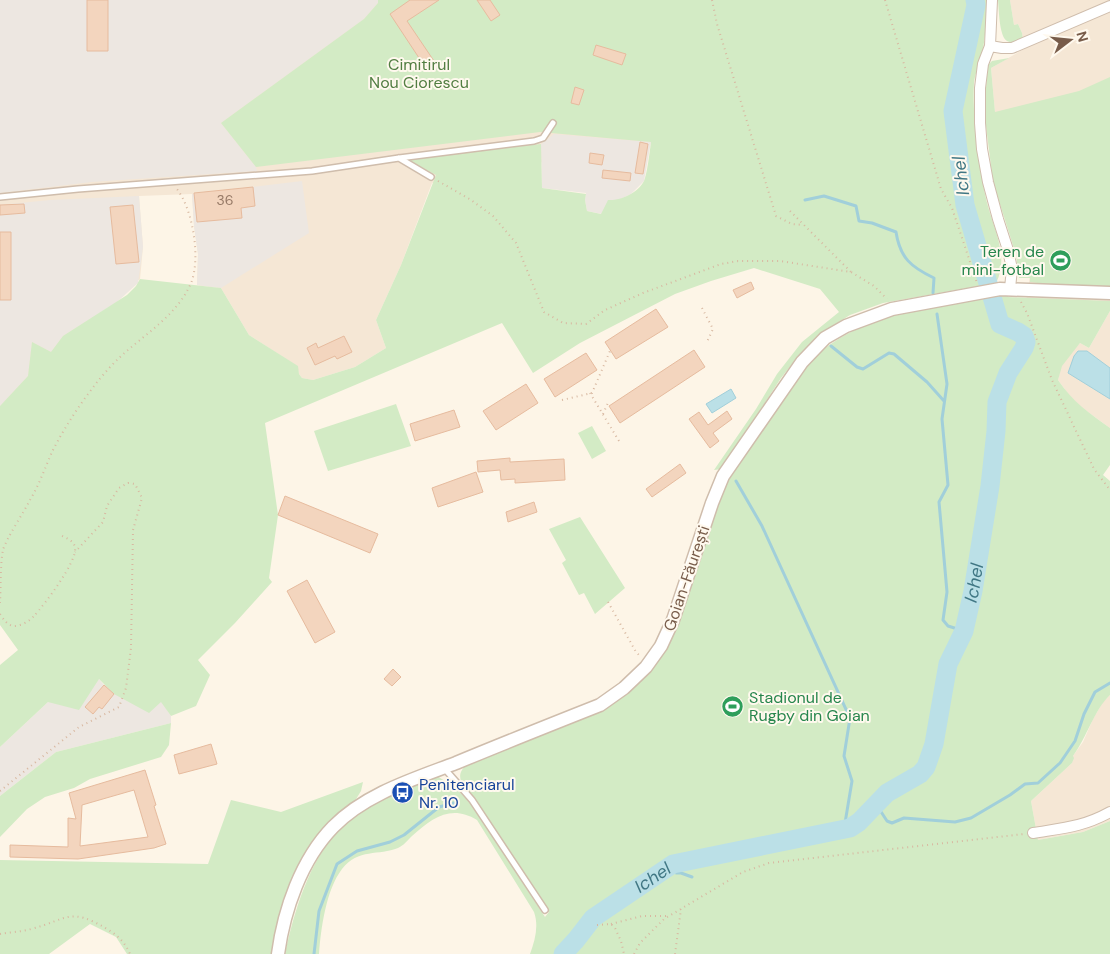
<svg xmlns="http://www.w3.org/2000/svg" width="1110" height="954" viewBox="0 0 1110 954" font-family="'DM Sans',sans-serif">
	<rect width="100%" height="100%" fill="#fdf5e7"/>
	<!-- residential -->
	<path fill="#f5e7d5" d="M0 0H623L651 142 432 183 401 265 376 320 386 348 355 367 313 380 302 378 299 374 297 366 249 335 221 288 197 285 198 254 194 226 192 194 139 196 143 247 140 279 97 315 0 406Z
		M1010 0H1110V305L1026 303 1030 275 995 112 991 68 1024 49 1022 33 1018 24 1014 25Z
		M1110 311V428L1081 407 1069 395 1058 380 1061 366 1070 354 1080 343 1089 348Z
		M1110 695V821L1083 832 1038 840 1031 801 1072 763 1073 756 1083 742 1093 719 1103 702Z"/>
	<!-- industrial -->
	<path fill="#ede7e1" d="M0 0H378V3L364 19 221 123 256 167 257 171 92 182 0 193Z
		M554 134 651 142 644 181 631 194 617 201 602 214 587 211 585 200 586 193 542 188 541 144Z
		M302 181 309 233 221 288 197 285 198 254 194 226 192 194Z
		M139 196 143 247 138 283 117 302 63 336 51 352 32 342 28 376 0 406V205L50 200Z
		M99 679 104 685 162 702 171 716V723L56 752 0 796V747L48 702Z"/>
	<!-- green -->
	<path fill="#d3ebc5" d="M378 0H986C988 16 985 34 983 50 981 61 975 72 974 83 972 115 979 162 985 194 990 222 1011 255 996 283L883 303 850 315 826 330 800 354 781 378 722 469 714 470 756 409 777 374 802 342 839 312 820 289 754 268 711 281 675 294 580 343 533 373 502 323 265 423 278 515 269 578 272 582 235 623 198 660 210 675 196 706 171 716 161 702 149 713 114 694 99 679 79 710 48 702 0 747V665L18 650 0 625V406L28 376 32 342 51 352 63 336 127 295 136 286 140 279 221 288 249 335 298 366 299 374 302 378 313 380 355 367 386 348 376 320 401 265 436 175 406 159 541 144 542 188 586 194 585 200 587 211 601 214 608 200C620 201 638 193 644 181 647 175 650 150 651 142L540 132 256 167 221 123 364 19 378 3Z
		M998 0H1010L1014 25 1018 24 1022 33 1023 40C1018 41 1012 44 1007 41 999 36 999 9 998 0Z
		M1009 58 991 68 995 112 1079 91 1110 77V289H1083L1030 282V278H1019L1016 255 993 182 985 118V99L988 65 992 61Z
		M1007 293 1008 297 1110 301V311L1089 348 1080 343 1062 366 1058 380C1073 402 1089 413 1110 428V465L1103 475 1110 481V695C1094 710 1087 737 1073 756L1074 758 1072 763 1031 801 1038 840 1083 832 1110 821V954H530C535 940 539 926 534 912L477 820C451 804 432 818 412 836 408 840 403 846 398 848 379 856 358 848 342 869 326 890 321 928 319 954H285C294 912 309 860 340 829 367 803 404 790 437 776L453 786 471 803 545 917 549 912 474 799C465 787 452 778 467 764L601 710 679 622 724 486 802 370C853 311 935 307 1007 293Z
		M396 404 411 446 328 471 314 431Z
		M592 426 606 451 592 459 578 433Z
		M580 517 625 588 595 614 584 593 579 595 562 563 566 560 549 529Z
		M171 723 169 745 161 757 90 779 74 788 45 797 27 809 0 837V796L56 752Z
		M363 782 361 791 353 804 331 823 274 941 272 954H127L116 937 90 924 49 954H0V860L208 864 231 800 281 812Z"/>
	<!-- water -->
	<path fill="#bbe0e7" stroke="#a1cfda" d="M1078 351H1087L1110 368V399L1068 373 1074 356Z
		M731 389 736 398 712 413 706 404Z"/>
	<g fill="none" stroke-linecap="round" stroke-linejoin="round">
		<!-- stream -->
		<path stroke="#a1cfda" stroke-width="3" d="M805 200 824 196 856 206 859 221 872 223 896 232C900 258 911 267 934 278L933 293
			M937 314 947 384 942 419 948 485 939 502 947 592 943 620 948 626 964 631
			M831 346 857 367 863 369 889 353 894 354 927 382 944 401
			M736 481 762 526 850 718 844 756 852 781 844 829
			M876 804 887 821 892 823 904 818 955 822 971 818 1010 795 1025 784 1038 783 1060 763 1075 741 1084 714 1095 692 1110 683
			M671 866 676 873H681L692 877
			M314 954 319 911 337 864 357 851 390 842 404 835 439 807 454 803"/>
		<!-- river -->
		<path stroke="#bbe0e7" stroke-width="19" id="s1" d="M563 954 576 940 593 918 673 864 850 828 859 822 887 793 920 774 926 767 934 744 948 664 964 631 973 591 990 486 996 431 997 402 1008 373 1024 348 1026 342 1024 336 1018 332 1000 324 965 205 953 111 976 5 975 0"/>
	</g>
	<!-- building -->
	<path fill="#f3d5be" stroke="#e6bb9e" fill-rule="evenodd" d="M87 0H108V51H87Z
		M410 0H439L407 21 434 61 425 67 390 14Z
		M477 0H490L500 15 491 21Z
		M596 45 626 54 622 65 593 55Z
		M575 87 584 90 579 105 571 103Z
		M640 142 648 144 643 174 635 173Z
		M590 153 604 155 602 165 589 163Z
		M603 170 631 173 630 181 602 178Z
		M253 187 255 206 241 208 242 218 197 222 194 193Z
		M24 204 25 213 0 215V205Z
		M133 205 139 262 116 264 110 207Z
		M0 232H11V300H0Z
		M751 282 754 289 737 298 733 290Z
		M656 309 668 327 616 359 605 342Z
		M344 336 352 352 337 359 335 356 315 365 307 348 316 343 318 348Z
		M694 350 705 367 620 423 609 406Z
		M586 353 597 370 555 397 544 379Z
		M526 384 538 403 496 430 483 411Z
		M454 410 460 427 415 441 410 424Z
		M727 411 732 419 713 433 719 441 710 448 689 419 699 412 708 425Z
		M510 458V462L564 459 565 480 515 483V479L501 480 500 470 478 472 477 461Z
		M680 464 686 473 652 497 646 489Z
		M476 472 483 492 438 507 432 488Z
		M285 496 378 534 370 553 278 515Z
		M534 502 537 512 508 522 506 512Z
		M307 580 335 632 315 643 287 591Z
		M393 669 401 677 392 686 384 679Z
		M104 685 114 694 102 709 99 707 93 714 85 707Z
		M211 744 217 764 179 774 174 755Z
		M145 770 156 805 154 806 166 844 154 848 78 859 10 857V845L68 847V818L76 819 69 793ZM134 790 148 837 80 846 82 805Z"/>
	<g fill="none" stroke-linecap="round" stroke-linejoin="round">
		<defs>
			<path id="service" d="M399 158 431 177
				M0 197 78 189 312 171 399 158 534 141 543 138 553 123
				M444 768 472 800 545 910"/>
			<path id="minor" d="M992 0 990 46 983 64 980 88V123L982 149 988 182 998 219 1008 250 1012 269 1010 288
				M990 46 1002 48H1012L1110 6
				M1033 833C1063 828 1083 827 1110 812"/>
			<path id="tertiary" d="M278 954C284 910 301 860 333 827 365 794 414 779 456 763 504 743 552 724 600 705L624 688 646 667 661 646 673 620 712 503 723 476 802 362 825 338 846 326 892 309 1000 289 1110 293"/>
		</defs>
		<!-- service casing -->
		<use href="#service" stroke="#cfbdac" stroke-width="8"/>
		<!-- minor casing -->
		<use href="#minor" stroke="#cfbdac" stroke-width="12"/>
		<!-- tertiary casing -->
		<use href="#tertiary" stroke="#cfbdac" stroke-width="15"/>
		<!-- path -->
		<path stroke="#d8b8a1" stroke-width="2" stroke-dasharray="1 4" stroke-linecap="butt" d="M712 0 717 24 776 216 792 224 803 225
			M885 0 941 189 952 208 977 283
			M438 181 471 200 493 216 516 243 544 312 563 323 586 324 605 310 643 293 721 264 738 261H780L851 272 874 286 887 299
			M790 211 851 272
			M1021 302 1027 313 1052 380 1094 469 1110 490
			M702 308 713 329 707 342
			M590 393 619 441
			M562 400 592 393 610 351
			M603 414 608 403
			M608 602 636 652 640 656
			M0 603C1 588 0 565 3 550 6 539 24 512 30 500 39 485 45 468 52 452 67 422 94 382 118 359 143 335 177 316 191 283 201 259 193 208 176 188
			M0 614C4 620 7 625 14 626 21 626 30 621 34 616 44 605 78 561 75 547 73 540 66 538 60 535
			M0 791 79 727 119 707 126 688 131 648 133 530 142 498 135 484 128 483 119 488 107 506 103 522 75 552
			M611 924 642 916H667
			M597 925 611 924 615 928 621 941 624 954
			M0 934C10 932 21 932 31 929 67 920 69 906 107 929 117 935 125 942 130 954
			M634 954 640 943 664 919 743 872 769 863 1024 834
			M675 954 681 909"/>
		<!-- service -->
		<use href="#service" stroke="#fff" stroke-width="5"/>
		<!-- minor -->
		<use href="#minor" stroke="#fff" stroke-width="10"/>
		<!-- tertiary -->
		<use href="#tertiary" stroke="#fff" stroke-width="12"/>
	</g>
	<!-- icons -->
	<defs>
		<symbol id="stadium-disc" viewBox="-11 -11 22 22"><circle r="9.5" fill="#2e9e5b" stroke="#fff9ee"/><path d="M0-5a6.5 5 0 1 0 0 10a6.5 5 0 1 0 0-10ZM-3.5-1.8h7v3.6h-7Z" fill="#fff"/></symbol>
		<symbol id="bus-disc" viewBox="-11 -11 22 22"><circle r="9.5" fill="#1a4fb4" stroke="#fff9ee"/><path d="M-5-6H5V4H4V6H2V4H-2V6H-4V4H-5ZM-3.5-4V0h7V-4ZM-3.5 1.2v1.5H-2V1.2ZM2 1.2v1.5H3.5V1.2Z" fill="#fff"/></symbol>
	</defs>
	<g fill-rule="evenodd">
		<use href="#stadium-disc" x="1048" y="248" width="25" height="25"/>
		<use href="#stadium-disc" x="720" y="694" width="25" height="25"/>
		<use href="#bus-disc" x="390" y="780" width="25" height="25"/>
	</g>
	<g text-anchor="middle" stroke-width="4" stroke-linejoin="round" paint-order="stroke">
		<!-- number labels -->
		<g font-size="14" fill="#977a67">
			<text x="225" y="205">36</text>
		</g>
		<!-- park labels -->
		<g font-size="16" fill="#527e42" stroke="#fff9ee">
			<text x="419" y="70">Cimitirul<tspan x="419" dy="18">Nou Ciorescu</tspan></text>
		</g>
		<!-- leisure labels -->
		<g font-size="16" fill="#27864d" stroke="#fff9ee" text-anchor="end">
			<text x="1044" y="257">Teren de<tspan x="1044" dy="18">mini-fotbal</tspan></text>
			<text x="749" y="703" text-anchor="start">Stadionul de<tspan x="749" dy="18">Rugby din Goian</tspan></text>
		</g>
		<!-- street labels -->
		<g font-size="16" fill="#785c4a" stroke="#fff9ee">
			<text transform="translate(686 578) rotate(-71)" y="6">Goian-Făurești</text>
		</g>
		<!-- transit labels -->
		<g font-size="16" fill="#164399" stroke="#fff9ee" text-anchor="start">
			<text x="419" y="790">Penitenciarul<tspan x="419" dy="18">Nr. 10</tspan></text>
		</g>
		<!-- water labels -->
		<g font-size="18" font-style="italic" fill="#407784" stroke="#fff9ee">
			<text transform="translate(961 176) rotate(-97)" y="6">Ichel</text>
			<text dy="6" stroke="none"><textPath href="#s1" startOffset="614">Ichel</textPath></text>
			<text dy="6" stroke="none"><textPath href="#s1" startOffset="119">Ichel</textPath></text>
		</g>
	</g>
	<!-- north arrow -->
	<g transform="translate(1070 40) rotate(74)" stroke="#fff9ee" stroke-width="4" paint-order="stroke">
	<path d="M0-4L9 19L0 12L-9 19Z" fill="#785c4a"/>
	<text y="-8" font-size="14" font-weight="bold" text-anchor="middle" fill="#785c4a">N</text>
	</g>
</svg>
